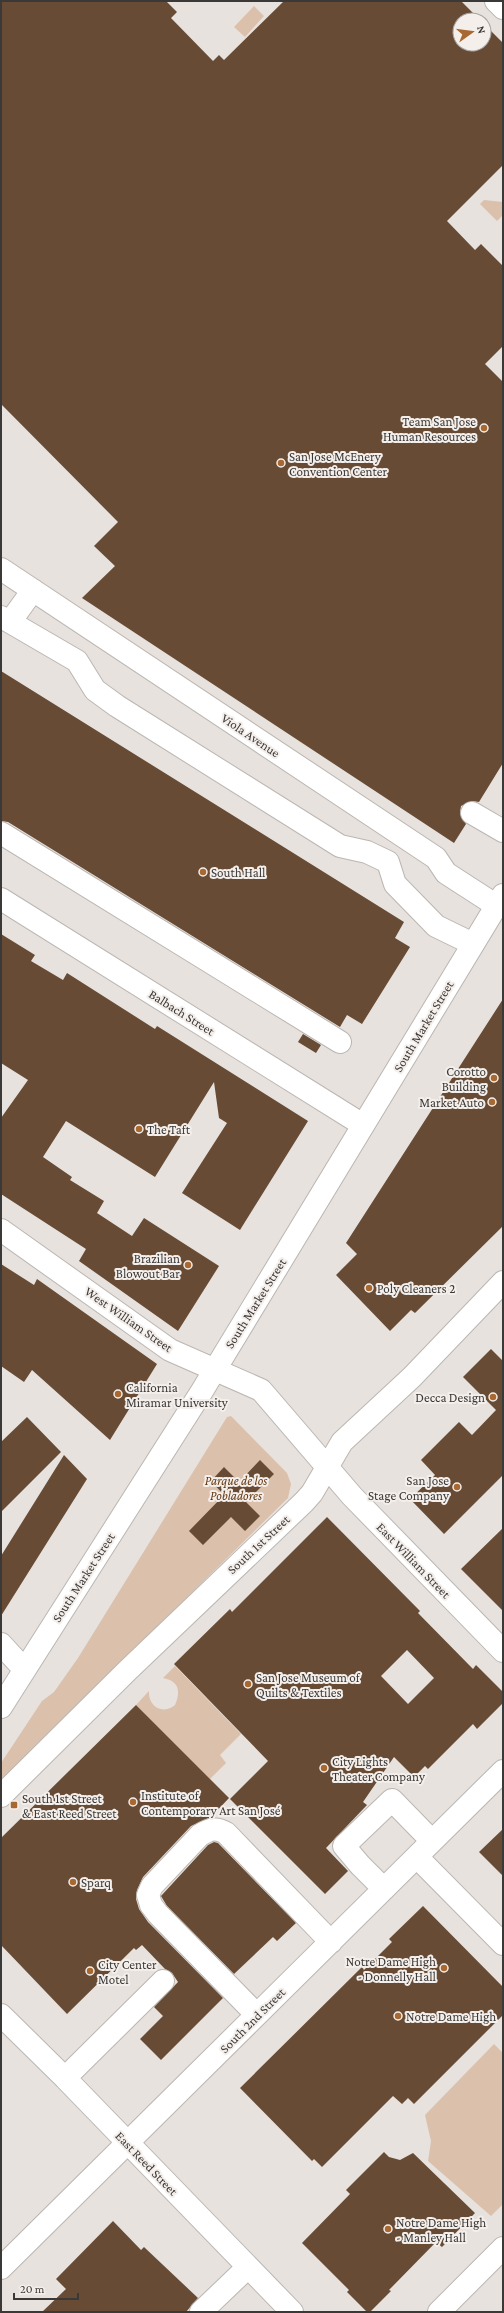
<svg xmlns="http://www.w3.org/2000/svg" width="504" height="2313" viewBox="0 0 504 2313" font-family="'Crimson Pro',serif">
	<rect width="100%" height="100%" fill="#e7e2de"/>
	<!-- green -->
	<path fill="#dbc0ac" d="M254 6 264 16 245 37 234 27Z
		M484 200 503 202V215L497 221 480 204Z
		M231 1416 287 1473 291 1484 288 1498 1 1781V1763L42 1701 54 1692 78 1658 227 1417Z
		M175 1666 241 1734 220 1755 226 1763 210 1779 136 1705 149 1691C148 1707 163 1715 175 1705 181 1691 179 1681 163 1678Z
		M494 2044 503 2053V2204L491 2216 428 2161 431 2141 425 2115Z"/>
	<!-- building -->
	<path fill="#674b35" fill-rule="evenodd" d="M1 1H166L177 12 171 18 213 61 219 55 224 60 284 1H461L480 20H460V44H484V24L503 43V165L447 221 475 250 481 244 503 266V346L485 364 503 382V763L479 802 472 801 461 806 460 813 466 824 454 843 82 598 115 566 94 546 118 522 1 404Z
		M1 671 404 922 395 938 410 947 362 1024 347 1015 340 1027 8 822 1 821Z
		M1 934 35 955 31 961 63 980 67 973 155 1029 157 1026 308 1121 240 1230 182 1193 227 1123 219 1118 214 1082 155 1177 66 1121 43 1157 72 1177 70 1180 104 1201 97 1213 132 1236 144 1218 219 1266 178 1331 79 1261 86 1249 1 1194V1118L28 1080 1 1063Z
		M503 999V1226L415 1313 411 1310 390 1331 336 1275 357 1254 346 1243Z
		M303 1034 321 1045 316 1053 298 1042Z
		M1 1264 34 1285 37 1279 157 1364 110 1440 32 1370 24 1382 1 1366Z
		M491 1349 503 1361V1475L444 1534 410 1499 435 1475 421 1460 459 1422 472 1435 496 1410 463 1377Z
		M27 1417 61 1452 1 1512V1442Z
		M64 1455 87 1479 1 1616V1556Z
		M260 1460 274 1474 246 1502 260 1516 245 1531 231 1517 203 1545 189 1531 224 1495 211 1481 224 1467 239 1482Z
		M327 1517 420 1611 418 1613 473 1669 476 1665 503 1692V1703L477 1729 473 1724 428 1769 425 1766 414 1777 394 1757 363 1802 367 1805 326 1848 348 1871 325 1894 230 1799 268 1761 174 1664 230 1609 232 1612ZM407 1650 434 1678 408 1704 381 1676Z
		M503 1528V1611L461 1569Z
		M136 1705 229 1798 211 1817 191 1826 143 1877 137 1890 136 1899 139 1909 148 1922 223 1998 161 2060 140 2039 163 2016 154 2007 178 1982 172 1973 165 1969 142 1945 136 1950 134 1948 67 2014 1 1945V1838Z
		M503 1829V1876L479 1852Z
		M214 1842 218 1843 296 1923 277 1941 273 1937 234 1974 167 1906 161 1896 208 1845Z
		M423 1906 503 1987V2015L414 2104 408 2098 402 2104 393 2096 322 2167 314 2159 312 2161 240 2088 362 1967 364 1970 392 1942 389 1939Z
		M384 2152 389 2157 400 2160 413 2153 475 2213 442 2247 436 2242 389 2290 391 2291 370 2312H367L347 2292 349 2290 302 2243 350 2194 346 2190Z
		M113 2221 141 2250 144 2247 198 2298 186 2312H42L66 2289 56 2279Z"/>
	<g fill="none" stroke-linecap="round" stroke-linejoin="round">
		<defs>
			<path id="minor" d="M1 569 436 858 446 873 497 906
				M1 617 10 622 33 590
				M10 622 77 661 95 690 117 706 340 846 367 852 388 862 395 884 436 926 473 944
				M472 813 503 831
				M1 833 340 1042
				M1 899 363 1125
				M1 1230 170 1350 261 1390 352 1496 503 1651
				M1 1644 24 1669
				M1 1796 128 1670 304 1502 312 1493 342 1442 412 1377 503 1282
				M417 1857 503 1944
				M384 1889 360 1865 344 1846 392 1800 432 1841
				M256 2014 158 1914 151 1905 148 1895 152 1886 200 1835C210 1829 216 1827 226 1833L331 1942
				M1 2015 65 2078 292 2312
				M65 2078 163 1981
				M1 2268 503 1771
				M201 2312 247 2268
				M439 2312 503 2248"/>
			<path id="major" d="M496 1 503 8
				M1 1707 202 1391 503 895"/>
		</defs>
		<!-- minor casing -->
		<use href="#minor" stroke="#bbb6b2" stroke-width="24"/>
		<!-- major casing -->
		<use href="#major" stroke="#bbb6b2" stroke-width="24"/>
		<!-- minor -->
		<use href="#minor" stroke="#fff" stroke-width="22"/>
		<!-- major -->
		<use href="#major" stroke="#fff" stroke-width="22"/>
	</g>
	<!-- markers -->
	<g fill="#a86831" stroke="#f4efeb" stroke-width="1.5">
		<circle cx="484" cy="428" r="4"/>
		<circle cx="281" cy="463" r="4"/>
		<circle cx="203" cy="872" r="4"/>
		<circle cx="494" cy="1078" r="4"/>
		<circle cx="492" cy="1102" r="4"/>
		<circle cx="139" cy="1129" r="4"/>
		<circle cx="188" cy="1265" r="4"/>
		<circle cx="369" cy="1288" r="4"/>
		<circle cx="118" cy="1394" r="4"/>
		<circle cx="493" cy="1397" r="4"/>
		<circle cx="457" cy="1487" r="4"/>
		<circle cx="248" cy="1684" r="4"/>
		<circle cx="324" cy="1768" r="4"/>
		<circle cx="133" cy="1802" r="4"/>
		<rect x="10" y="1801" width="8" height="8" rx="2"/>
		<circle cx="73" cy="1882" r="4"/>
		<circle cx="444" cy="1968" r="4"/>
		<circle cx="90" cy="1971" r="4"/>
		<circle cx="398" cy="2016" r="4"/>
		<circle cx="388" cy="2229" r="4"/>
	</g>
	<g text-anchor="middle" stroke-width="4" stroke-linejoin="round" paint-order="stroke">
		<!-- poi labels -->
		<g font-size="13" fill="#3b3938" stroke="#f4efeb" text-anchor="start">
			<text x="476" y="426" text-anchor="end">Team San Jose<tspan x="476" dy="15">Human Resources</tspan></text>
			<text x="289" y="461">San Jose McEnery<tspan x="289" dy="15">Convention Center</tspan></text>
			<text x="211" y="877">South Hall</text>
			<text x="486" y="1076" text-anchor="end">Corotto<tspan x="486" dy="15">Building</tspan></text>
			<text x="484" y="1107" text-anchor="end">Market Auto</text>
			<text x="147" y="1134">The Taft</text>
			<text x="180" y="1263" text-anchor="end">Brazilian<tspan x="180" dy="15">Blowout Bar</tspan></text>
			<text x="377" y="1293">Poly Cleaners 2</text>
			<text x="126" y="1392">California<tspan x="126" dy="15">Miramar University</tspan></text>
			<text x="485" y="1402" text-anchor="end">Decca Design</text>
			<text x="449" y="1485" text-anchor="end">San Jose<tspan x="449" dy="15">Stage Company</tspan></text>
			<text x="256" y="1682">San Jose Museum of<tspan x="256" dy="15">Quilts &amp; Textiles</tspan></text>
			<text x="332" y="1766">City Lights<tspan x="332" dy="15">Theater Company</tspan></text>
			<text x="141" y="1800">Institute of<tspan x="141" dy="15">Contemporary Art San José</tspan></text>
			<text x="22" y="1803">South 1st Street<tspan x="22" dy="15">&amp; East Reed Street</tspan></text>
			<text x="81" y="1887">Sparq</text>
			<text x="436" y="1966" text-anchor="end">Notre Dame High<tspan x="436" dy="15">- Donnelly Hall</tspan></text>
			<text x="98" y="1969">City Center<tspan x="98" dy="15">Motel</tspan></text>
			<text x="406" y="2021">Notre Dame High</text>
			<text x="396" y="2227">Notre Dame High<tspan x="396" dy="15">- Manley Hall</tspan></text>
		</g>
		<!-- street labels -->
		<g font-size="13" fill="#3b3938" stroke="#f4efeb">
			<text transform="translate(251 735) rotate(34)" y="5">Viola Avenue</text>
			<text transform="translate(182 1012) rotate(32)" y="5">Balbach Street</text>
			<text transform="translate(423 1026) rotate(-59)" y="5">South Market Street</text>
			<text transform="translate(255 1303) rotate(-58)" y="5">South Market Street</text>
			<text transform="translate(129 1319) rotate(35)" y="5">West William Street</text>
			<text transform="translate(258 1544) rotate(-43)" y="5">South 1st Street</text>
			<text transform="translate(414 1560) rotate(46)" y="5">East William Street</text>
			<text transform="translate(83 1577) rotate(-57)" y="5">South Market Street</text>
			<text transform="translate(252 2020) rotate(-45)" y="5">South 2nd Street</text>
			<text transform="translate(147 2163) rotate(46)" y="5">East Reed Street</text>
		</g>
		<!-- park labels -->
		<g font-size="13" font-style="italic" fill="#653912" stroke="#f4efeb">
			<text x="236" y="1485">Parque de los<tspan x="236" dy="15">Pobladores</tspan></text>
		</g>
	</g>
	<!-- border -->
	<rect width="504" height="2313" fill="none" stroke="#3b3938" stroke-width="4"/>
	<!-- north arrow -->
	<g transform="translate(472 32) rotate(76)"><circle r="19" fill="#f4efeb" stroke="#aaa6a3"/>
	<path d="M0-3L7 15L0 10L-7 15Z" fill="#a86831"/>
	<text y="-6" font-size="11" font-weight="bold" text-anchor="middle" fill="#3b3938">N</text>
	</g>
	<!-- scale -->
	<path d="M14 2293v6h64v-6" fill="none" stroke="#3b3938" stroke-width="2"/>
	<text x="20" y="2293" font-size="12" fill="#3b3938" stroke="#f4efeb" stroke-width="3" paint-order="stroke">20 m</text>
</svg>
